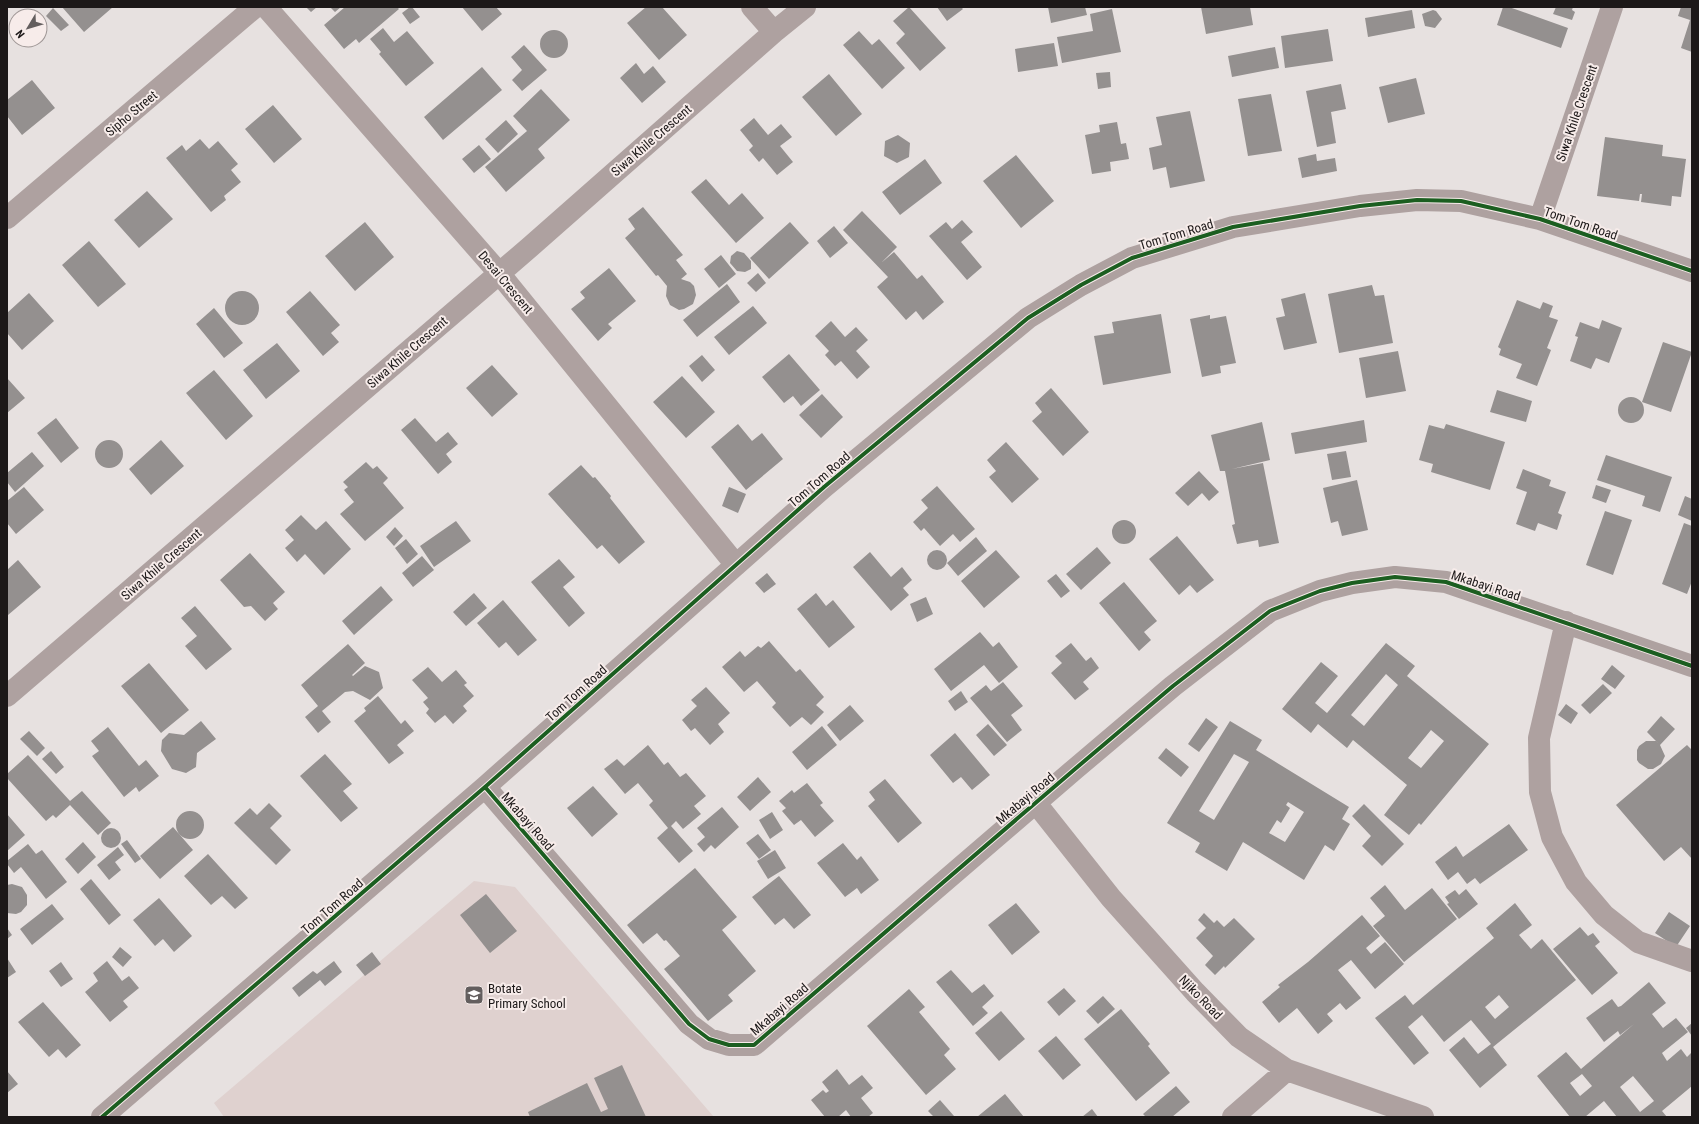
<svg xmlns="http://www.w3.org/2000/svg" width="1699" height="1124" viewBox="0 0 1699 1124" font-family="'Roboto Condensed',sans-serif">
	<rect width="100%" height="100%" fill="#e7e1e0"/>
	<!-- built -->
	<path fill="#dfd1cf" d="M474 881 515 887 714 1117H224L214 1103Z"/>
	<!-- building -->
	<path fill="#94908f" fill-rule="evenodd" d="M62 7H113L84 32Z
		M306 7H317L311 12Z
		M330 7H341L335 12Z
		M345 7H397L399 9 359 43 356 39 344 49 324 25Z
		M410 7H412L420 17 410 24 402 13Z
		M462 7H496L502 14 482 31Z
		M646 7H662L687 35 659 60 627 23Z
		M909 7 946 48 920 71 896 43 905 34 893 21Z
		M937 7H961L963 9 947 21Z
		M1048 7H1085L1087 15 1051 23Z
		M1201 7H1250L1253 25 1206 34Z
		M1503 7H1509L1568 28 1561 48 1497 25Z
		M1556 7H1573L1572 10 1575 12 1572 20 1553 14Z
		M1681 7H1692V52L1681 48 1690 20 1678 16Z
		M53 8 69 25 61 31 46 16Z
		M1112 9 1121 52 1062 63 1057 37 1093 31 1090 14Z
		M1412 10 1415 28 1368 37 1365 18Z
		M1433 10 1436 11 1442 19 1435 28 1425 26 1422 14Z
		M383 28 394 42 407 31 434 63 406 86 379 54 381 52 370 39Z
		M1328 29 1333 61 1285 68 1281 36Z
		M540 44a14 14 0 1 1 28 0a14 14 0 1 1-28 0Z
		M859 31 872 45 879 39 905 68 882 89 843 45Z
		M1054 43 1058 66 1018 72 1015 49Z
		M524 45 547 70 522 91 512 80 522 70 511 57Z
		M1275 47 1279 68 1232 77 1228 56Z
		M636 63 644 74 653 66 666 82 642 103 620 78Z
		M482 67 502 90 443 140 424 117Z
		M1110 72 1111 87 1098 89 1096 73Z
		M829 74 862 114 836 136 802 97Z
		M1416 78 1425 114 1388 123 1379 87Z
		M32 80 55 108 22 135 7 116V100Z
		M1341 84 1346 109 1331 112 1336 143 1317 147 1306 91Z
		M541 89 570 120 538 149 545 158 506 192 485 167 527 131 513 116Z
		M1271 94 1282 151 1248 156 1238 99Z
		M273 105 302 139 274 163 245 129Z
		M1190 111 1205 181 1170 188 1166 167 1153 170 1149 148 1162 145 1156 117Z
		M754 118 768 135 781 124 792 137 780 146 793 162 777 175 763 158 759 162 749 150 753 146 740 130Z
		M506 120 518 134 498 153 485 139Z
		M1117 122 1121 144 1126 143 1129 159 1110 162 1111 171 1092 174 1085 135 1100 132 1099 125Z
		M898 135 910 143 909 157 897 163 884 156 885 141Z
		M1605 137 1663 145 1662 156 1686 159 1681 197 1672 196 1671 206 1641 202 1642 194H1640L1639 201 1597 196Z
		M200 139 209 149 218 141 238 164 231 170 241 182 224 196 226 200 211 212 166 158 182 145 186 151Z
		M479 145 491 159 474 173 462 159Z
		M1316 154 1317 161 1335 158 1337 171 1302 178 1298 158Z
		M1016 155 1054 201 1021 228 983 181Z
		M925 159 942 183 900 215 882 192Z
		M706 179 729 205 742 193 764 218 736 243 691 192Z
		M147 191 173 219 139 248 114 220Z
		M643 207 683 255 676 260 687 274 681 279 690 282 694 286 696 295 693 304 684 309 679 310 670 305 666 296 667 286 658 275 656 276 625 238 635 229 628 219Z
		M862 211 897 247 881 263 894 252 917 279 922 275 944 302 923 320 916 311 906 320 877 287 888 277 843 230Z
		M962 220 973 232 961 242 982 267 967 280 929 236 946 222 952 229Z
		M365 222 394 257 355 291 325 256Z
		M790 222 809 243 769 279 750 258Z
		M834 226 848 243 830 258 817 241Z
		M89 241 126 284 98 307 62 265Z
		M737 251 744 253 751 261V269L745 272 737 271 730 263 731 256Z
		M721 255 736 274 719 288 704 269Z
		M609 268 636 301 608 324 612 328 598 341 571 309 585 298 580 292Z
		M758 273 766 283 756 292 747 283Z
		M727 284 740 302 697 337 683 320Z
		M1372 285 1375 296 1384 295 1393 343 1339 353 1328 294Z
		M225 308a17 17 0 1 1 34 0a17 17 0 1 1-34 0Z
		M310 291 340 325 331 333 339 342 323 356 286 312Z
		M29 293 54 321 22 350 7 333V313Z
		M1305 293 1317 343 1284 350 1276 318 1285 316 1281 299Z
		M1517 300 1540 309 1543 302 1553 306 1549 317 1558 320 1547 348 1551 350 1537 386 1516 378 1522 364 1499 355 1501 349 1498 347Z
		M753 306 767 323 729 355 714 337Z
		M214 308 243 343 224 358 196 324Z
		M1161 314 1171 373 1103 385 1094 336 1114 333 1112 322Z
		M1210 315V319L1226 316 1236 363 1220 366 1221 373 1202 377 1190 319Z
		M1602 320 1622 328 1609 363 1596 358 1591 369 1570 361 1578 337 1575 336 1580 322 1599 329Z
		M831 321 845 337 856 327 868 340 856 351 870 367 857 379 841 361 835 366 825 355 829 351 815 336Z
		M1663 342 1692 352 1671 412 1642 402Z
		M277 343 300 371 266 399 243 370Z
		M1398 351 1406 391 1366 398 1359 358Z
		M789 354 820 390 801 406 793 396 784 403 762 377Z
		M702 355 715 370 702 382 689 366Z
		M492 365 518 394 492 417 466 388Z
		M214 370 253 416 226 440 186 393Z
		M682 376 715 412 686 438 653 402Z
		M7 378 25 398 7 413Z
		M1051 388 1089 432 1063 456 1032 421 1042 412 1035 403Z
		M1497 390 1532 401 1526 422 1490 412Z
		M822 394 843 417 821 438 799 415Z
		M1618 410a13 13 0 1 1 26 0a13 13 0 1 1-26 0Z
		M56 418 79 448 61 463 37 433Z
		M415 418 436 442 448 432 458 444 446 454 452 462 438 474 401 430Z
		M1364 420 1367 442 1295 454 1291 433Z
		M1262 422 1270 460 1232 469 1263 463 1279 543 1259 547 1258 540 1237 544 1232 525 1235 524 1225 471H1220L1211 435Z
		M738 424 752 441 762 433 783 459 746 490 711 447Z
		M1446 424 1505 442 1490 490 1431 472 1433 464 1419 460 1429 425 1444 429Z
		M161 440 184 466 151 495 129 469Z
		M95 454a14 14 0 1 1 28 0a14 14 0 1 1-28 0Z
		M1006 442 1039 479 1012 503 989 477 996 471 987 460Z
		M1346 451 1351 477 1332 480 1327 454Z
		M32 452 44 466 15 492 7 482V473Z
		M1606 455 1672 477 1660 512 1642 506 1645 496 1597 480Z
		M366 462 373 469 377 466 388 478 383 483 404 508 365 541 340 514 354 502 344 490 348 487 343 482Z
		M581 465 593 478 595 477 611 496 610 498 645 542 619 564 602 545 597 549 548 494Z
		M1523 469 1551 480 1549 486 1566 492 1558 513 1562 515 1557 530 1538 523 1535 531 1516 524 1527 492 1516 488Z
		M1199 471 1219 492 1209 501 1202 493 1188 506 1175 493Z
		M1357 480 1368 530 1342 536 1338 521 1331 523 1323 488Z
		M1596 485 1611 490 1606 503 1592 498Z
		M937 486 975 529 960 542 953 534 940 546 924 528 921 531 913 522 928 508 921 500Z
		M24 487 44 510 16 534 7 523V501Z
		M729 487 746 494 738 513 722 506Z
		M1685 496 1692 499V521L1678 515Z
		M1605 511 1632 520 1613 575 1586 565Z
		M301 515 316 530 326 521 351 549 324 575 305 554 297 562 285 548 294 540 285 530Z
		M1112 532a12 12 0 1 1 24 0a12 12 0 1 1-24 0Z
		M456 521 471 541 434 567 420 546Z
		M1684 523 1692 526V581L1687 594 1662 584Z
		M395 527 403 536 394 546 386 537Z
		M1177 536 1214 580 1197 593 1190 585 1179 595 1149 559Z
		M976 537 987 551 958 576 947 563Z
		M406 539 418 554 407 564 395 548Z
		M1097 547 1111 563 1081 590 1066 574Z
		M927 560a10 10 0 1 1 20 0a10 10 0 1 1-20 0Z
		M996 550 1020 577 984 608 961 581Z
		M870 552 891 577 902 567 912 580 903 588 909 595 891 611 853 567Z
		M250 553 285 592 273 603 278 609 265 621 251 606 244 607 220 580Z
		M422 556 434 570 413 587 402 573Z
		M559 559 575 577 563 587 585 613 569 627 531 582Z
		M18 560 41 587 8 615 7 570Z
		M767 573 776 584 764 593 755 583Z
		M1056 574 1070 591 1061 598 1047 581Z
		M1124 582 1157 621 1144 632 1151 640 1139 651 1099 603Z
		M381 586 393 600 354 635 342 621Z
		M474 593 487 608 466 626 453 612Z
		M816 593 826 606 833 600 855 627 829 648 797 609Z
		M926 597 933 614 917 622 910 604Z
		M503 600 537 640 518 656 506 642 499 648 477 623Z
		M195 606 232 649 206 670 185 646 197 636 181 618Z
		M980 632 993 647 999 642 1018 667 999 683 984 665 951 691 934 669Z
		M769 641 796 672 800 669 824 697 816 705 824 712 811 725 802 717 790 727 772 707 776 703 757 681 744 692 722 667 740 651 745 657 758 646 761 648Z
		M1071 643 1086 661 1091 657 1099 668 1083 682 1089 689 1075 700 1051 673 1062 663 1055 656Z
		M1386 643 1415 666 1407 676 1489 744 1421 825 1419 823 1409 835 1384 815 1407 785 1353 740 1347 748 1318 724 1311 733 1282 709 1321 662 1338 676 1315 703 1327 713ZM1386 674 1398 685 1364 726 1351 715ZM1431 730 1444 741 1421 768 1408 758Z
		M348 644 365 663 352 675 353 676 365 666 379 672 383 688 370 700 353 691 345 692 322 711 331 722 318 733 305 717 318 706 301 685Z
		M149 663 189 710 161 733 121 686Z
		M1612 665 1625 676 1615 689 1601 679Z
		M428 667 442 682 456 670 467 683 464 685 474 696 463 706 467 711 453 724 445 715 435 723 426 713 429 709 423 702 428 698 412 680Z
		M1003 682 1023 706 1011 715 1022 730 1007 742 970 698 986 685 991 691Z
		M1603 684 1612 693 1590 714 1581 705Z
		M706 687 730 713 718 724 724 732 710 745 695 728 691 731 682 720 697 706 691 700Z
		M961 691 968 702 955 711 948 701Z
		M378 696 401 724 405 720 414 731 397 745 404 753 389 764 354 721 366 711 364 708Z
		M1566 704 1578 713 1571 724 1558 715Z
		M850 705 864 721 840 741 827 725Z
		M1661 716 1675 729 1660 745 1665 756 1661 764 1653 769H1648L1639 763 1637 760V750L1639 746 1646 741H1656L1658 743 1647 732Z
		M1206 718 1218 727 1199 752 1188 744Z
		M201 721 216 739 197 753 196 767 186 773 172 769 161 751 162 740 169 733 184 735Z
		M1230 721 1262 740 1256 750 1349 807 1342 819 1350 824 1334 851 1325 845 1304 880 1243 842 1227 871 1195 852 1200 843 1167 823ZM1234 754 1249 762 1214 820 1199 811ZM1288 802 1304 812 1285 842 1269 833 1277 820 1281 823 1290 808 1286 805Z
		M988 724 1007 745 994 756 976 735Z
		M822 726 837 745 807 770 792 752Z
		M108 727 139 766 146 760 159 776 139 792 136 787 124 797 92 756 99 751 91 741Z
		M29 731 45 748 37 756 20 739Z
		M955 733 990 775 972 790 961 777 953 783 930 755Z
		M648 745 664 765 668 762 680 777 686 773 706 796 694 806 701 814 683 829 676 821 671 826 693 851 679 863 657 838 668 828 649 805 653 801 638 783 625 794 604 769 617 759 624 766Z
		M1687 745 1692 750V859L1681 847 1664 861 1616 805Z
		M1166 748 1189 767 1181 777 1158 758Z
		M51 751 64 767 56 774 42 759Z
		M325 754 352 784 343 791 358 808 341 822 300 776Z
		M28 755 70 801 82 791 111 823 98 835 70 805 56 818 53 815 46 821 7 778V774Z
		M758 777 771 792 750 811 737 797Z
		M885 779 922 823 898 843 868 806 875 800 869 792Z
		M807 783 823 803 820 805 834 821 815 837 801 820 794 825 782 811 786 808 779 801 792 790 794 793Z
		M593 786 618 814 592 837 567 808Z
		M269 803 282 816 270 828 291 850 276 865 234 823 250 808 257 815Z
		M1364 804 1404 844 1382 866 1362 846 1371 836 1352 816Z
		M722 807 739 827 715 849 711 845 704 852 697 844 705 837 697 828Z
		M176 825a14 14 0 1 1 28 0a14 14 0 1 1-28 0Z
		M772 812 783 830 770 839 759 820Z
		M7 814 25 835 7 851Z
		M1509 824 1528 850 1480 884 1475 878 1467 884 1458 872 1448 880 1435 862 1456 846 1463 857Z
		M173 827 193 850 160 879 140 856Z
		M101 838a10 10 0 1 1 20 0a10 10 0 1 1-20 0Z
		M758 834 771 850 759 859 746 843Z
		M127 840 141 859 135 863 121 844Z
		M83 842 96 857 78 874 65 859Z
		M843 843 857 860 861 856 879 880 861 894 857 888 845 897 817 863Z
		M28 844 36 854 42 850 67 882 46 899 21 867 14 873 7 864V861Z
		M118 847 124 855 115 862 121 870 109 880 97 865Z
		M775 850 786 868 768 879 757 861Z
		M208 854 248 898 235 909 222 896 211 905 184 876Z
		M695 868 737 917 722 930 756 971 728 995 733 1001 708 1021 664 969 680 956 666 940 664 941 657 933 643 944 627 925Z
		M779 876 811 915 794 929 784 918 775 925 752 897Z
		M91 879 121 915 109 925 80 889Z
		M12 884 22 887 27 895V905L21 912 16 914 7 913V885Z
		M1385 885 1405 910 1432 888 1457 919 1404 962 1373 926 1385 916 1370 898Z
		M1466 889 1478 904 1459 919 1447 904 1449 903 1445 897 1455 890 1459 895Z
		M486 894 517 931 490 953 460 915Z
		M159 898 192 936 174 952 163 939 155 946 133 920Z
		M1016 903 1040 932 1012 955 988 925Z
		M1515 903 1532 925 1519 935 1531 949 1542 939 1576 980 1493 1047 1507 1065 1480 1088 1449 1050 1464 1037 1478 1054 1491 1044 1471 1020 1444 1042 1422 1015 1408 1027 1429 1053 1414 1065 1375 1018 1405 995 1413 1005 1494 938 1486 928ZM1499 995 1509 1007 1495 1019 1485 1007Z
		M52 904 64 919 32 945 20 929Z
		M1669 912 1690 926 1676 947 1655 933Z
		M1204 913 1214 923 1217 920 1224 927 1234 918 1255 939 1225 968 1224 966 1215 975 1205 965 1213 956 1196 938 1206 928 1198 920Z
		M1362 915 1380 936 1366 948 1371 954 1385 942 1404 964 1375 989 1351 960 1338 970 1361 998 1346 1010 1340 1003 1327 1014 1333 1021 1318 1034 1297 1008 1279 1023 1262 1002 1280 987 1278 985 1308 962Z
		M1580 927 1588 936 1593 933 1600 942 1595 946 1618 973 1592 995 1553 949Z
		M7 928 12 935 7 939Z
		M120 947 132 957 123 967 112 957Z
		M372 952 381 964 365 976 356 965Z
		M7 958 16 972 7 978Z
		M107 961 122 981 129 976 139 988 123 1001 128 1007 110 1022 85 992 98 981 93 973Z
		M334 961 342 972 325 986 320 980 299 997 292 988 313 971 317 974Z
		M61 962 73 979 61 987 49 971Z
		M951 970 972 993 984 984 994 996 982 1007 988 1013 973 1026 936 982Z
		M1649 982 1666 1003 1652 1014 1663 1028 1676 1018 1688 1032 1662 1053 1667 1061 1681 1049 1687 1057 1692 1052V1086L1662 1111 1667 1117H1617L1604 1101 1585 1117H1570L1537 1076 1566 1052 1581 1069 1634 1024 1620 1035 1618 1031 1604 1042 1586 1018 1612 999 1618 1007 1621 1006ZM1582 1074 1592 1086 1580 1096 1570 1083ZM1633 1076 1654 1101 1640 1112 1620 1087Z
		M1064 988 1076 1001 1059 1016 1047 1002Z
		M909 989 925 1007 919 1012 950 1049 944 1055 956 1069 926 1095 867 1026Z
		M1103 996 1115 1009 1098 1024 1086 1011Z
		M43 1002 81 1045 66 1058 58 1049 49 1057 18 1022Z
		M1121 1009 1150 1044 1148 1046 1170 1073 1136 1101 1084 1039Z
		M1001 1011 1025 1039 999 1061 975 1033Z
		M1692 1023V1036L1686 1028Z
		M1056 1036 1081 1065 1063 1080 1038 1051Z
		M622 1065 646 1117H530L528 1112 587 1083 601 1112 608 1109 594 1078Z
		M837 1069 849 1085 862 1075 873 1088 861 1098 873 1113 868 1117H851L846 1110 838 1117H825L811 1100 823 1090 826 1093 829 1091 822 1082Z
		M7 1071 18 1084 7 1093Z
		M1176 1086 1190 1102 1172 1117H1146L1143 1114Z
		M1005 1094 1024 1117H977Z
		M940 1100 954 1116 953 1117H934L928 1111Z
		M1092 1109 1098 1117H1082Z"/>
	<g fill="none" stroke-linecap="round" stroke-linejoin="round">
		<!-- street -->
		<path stroke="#aea1a0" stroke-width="22" d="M266 7 499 273 736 565
			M752 7 774 32
			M7 218 255 7
			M1540 219 1612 7
			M1566 622 1539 738 1540 792 1552 837 1576 882 1604 915 1638 942 1692 961
			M7 696 530 247 774 32 805 7
			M485 787 689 1024 709 1039 729 1045H754L1075 769 1173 686 1270 611 1320 591 1352 583 1395 577 1446 582 1692 666
			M1035 802 1111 898 1195 992 1239 1037 1287 1070 1423 1117
			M102 1117 485 787 824 487 1028 318 1081 285 1132 258 1233 227 1360 206 1417 200 1461 201 1540 219 1692 271
			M1233 1117 1287 1070"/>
		<defs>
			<path id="cycleway" d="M485 787 689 1024 709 1039 729 1045H754L1075 769 1173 686 1270 611 1320 591 1352 583 1395 577 1446 582 1692 666
				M102 1117 485 787 824 487 1028 318 1081 285 1132 258 1233 227 1360 206 1417 200 1461 201 1540 219 1692 271"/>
		</defs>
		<!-- cycleway casing -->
		<use href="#cycleway" stroke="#f7ecea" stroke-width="6"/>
		<!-- cycleway -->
		<use href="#cycleway" stroke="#1b5e20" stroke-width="4"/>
	</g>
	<!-- icons -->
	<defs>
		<symbol id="school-square" viewBox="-11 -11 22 22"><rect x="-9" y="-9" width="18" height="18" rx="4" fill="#635e5e" stroke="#f7ecea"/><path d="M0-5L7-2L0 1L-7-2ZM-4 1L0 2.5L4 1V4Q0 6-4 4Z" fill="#fff"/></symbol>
	</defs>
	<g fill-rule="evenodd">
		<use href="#school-square" x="463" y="984" width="22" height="22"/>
	</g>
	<g text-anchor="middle" stroke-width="4" stroke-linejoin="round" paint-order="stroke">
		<!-- street labels -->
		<g font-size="13" fill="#1c1818" stroke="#f7ecea">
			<text transform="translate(131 113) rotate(-40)" y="5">Sipho Street</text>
			<text transform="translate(1576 113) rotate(-71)" y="5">Siwa Khile Crescent</text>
			<text transform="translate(651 140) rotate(-41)" y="5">Siwa Khile Crescent</text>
			<text transform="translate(1581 223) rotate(19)" y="5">Tom Tom Road</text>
			<text transform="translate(1176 234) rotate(-17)" y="5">Tom Tom Road</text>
			<text transform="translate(506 282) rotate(50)" y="5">Desai Crescent</text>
			<text transform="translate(407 352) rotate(-41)" y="5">Siwa Khile Crescent</text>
			<text transform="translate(819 479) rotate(-41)" y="5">Tom Tom Road</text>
			<text transform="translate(161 564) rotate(-41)" y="5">Siwa Khile Crescent</text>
			<text transform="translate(1486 585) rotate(18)" y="5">Mkabayi Road</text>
			<text transform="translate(576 693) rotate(-42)" y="5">Tom Tom Road</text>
			<text transform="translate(1025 798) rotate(-40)" y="5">Mkabayi Road</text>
			<text transform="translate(528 821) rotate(49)" y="5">Mkabayi Road</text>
			<text transform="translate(332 906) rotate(-41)" y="5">Tom Tom Road</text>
			<text transform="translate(1201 997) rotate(46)" y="5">Njiko Road</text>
			<text transform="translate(779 1009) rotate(-41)" y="5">Mkabayi Road</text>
		</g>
		<!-- poi labels -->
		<g font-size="13" fill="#1c1818" stroke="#f7ecea" text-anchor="start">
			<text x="488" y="993">Botate<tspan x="488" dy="15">Primary School</tspan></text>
		</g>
	</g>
	<!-- border -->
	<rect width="1699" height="1124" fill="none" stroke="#1c1818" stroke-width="16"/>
	<!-- north arrow -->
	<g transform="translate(28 28) rotate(232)"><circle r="19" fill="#f7ecea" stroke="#9f9796"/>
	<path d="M0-3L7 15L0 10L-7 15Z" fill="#635e5e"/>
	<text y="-6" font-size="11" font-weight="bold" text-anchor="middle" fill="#1c1818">N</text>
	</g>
</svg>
